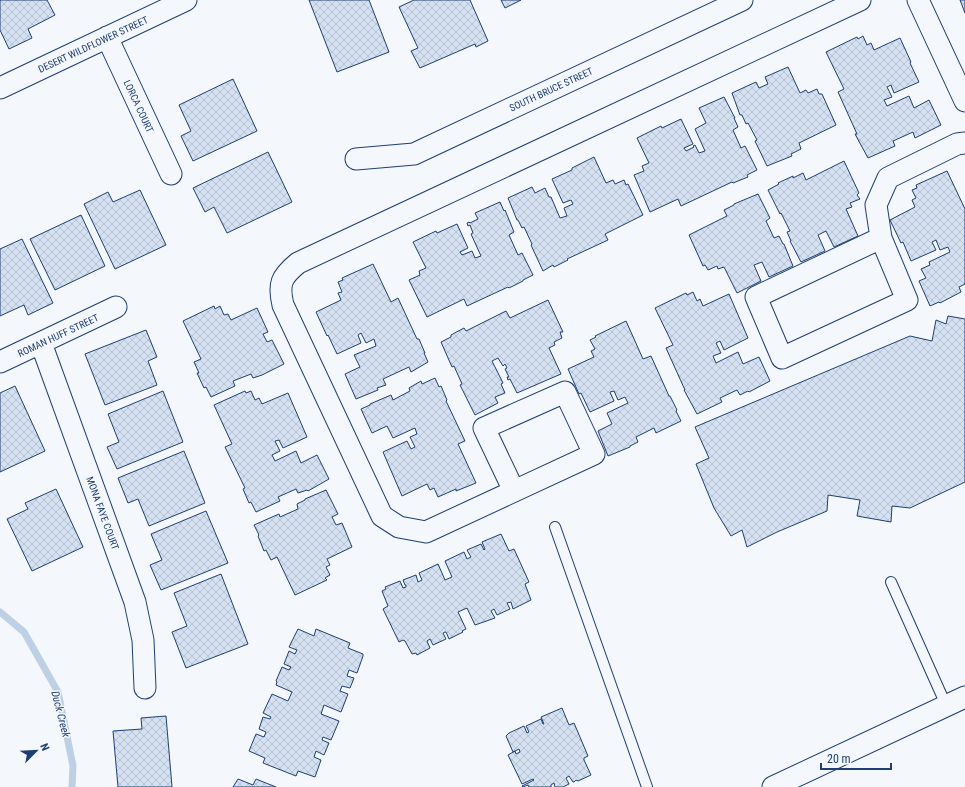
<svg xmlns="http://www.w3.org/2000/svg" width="965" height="787" viewBox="0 0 965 787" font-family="'Roboto Condensed',sans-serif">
	<defs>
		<pattern id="building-cross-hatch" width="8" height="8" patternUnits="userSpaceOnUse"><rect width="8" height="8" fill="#d5e0f0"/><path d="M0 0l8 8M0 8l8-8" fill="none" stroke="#b6c1d1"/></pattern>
	</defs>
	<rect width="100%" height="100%" fill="#f4f7fb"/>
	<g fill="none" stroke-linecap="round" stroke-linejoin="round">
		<!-- stream -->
		<path stroke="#bed0e5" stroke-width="7" d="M0 612 24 632 58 692 73 766 72 787"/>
	</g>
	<!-- building -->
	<path fill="url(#building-cross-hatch)" stroke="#1d3f73" d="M0 0H47L55 15 28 29 32 38 9 49 0 30Z
		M309 0H369L389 52 337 72Z
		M414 0H470L488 41 476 47 475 44 420 68 411 51 418 48 399 7Z
		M501 0H521L505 8Z
		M960 0H965V13Z
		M863 36 867 45 871 43 874 50 900 38 911 62 910 63 919 82 894 93 891 85 887 87 892 97 884 100 887 106 909 96 914 108 929 100 941 125 915 138 913 132 893 141 895 146 868 158 855 134H857L838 92 844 89 826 52 857 37 858 39Z
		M788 67 800 93 806 90 808 93 817 89 819 94H822L836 125 799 143 801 149 791 154 792 156 767 166 755 141 757 140 748 123 746 124 742 115H740L732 93 756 82 759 88 768 84 765 77Z
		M233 79 257 131 193 161 181 136 191 131 179 105Z
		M724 97 735 118H734L738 127 733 130 741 148 745 146 757 170 747 175 748 177 733 183 732 182 681 206 678 199 650 212 634 175 644 171 642 166 649 163 637 138 661 126 662 128 681 119 693 144 684 148 686 151 694 147 693 146 695 145 699 153 705 151 695 129 706 123 699 108Z
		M268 152 292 202 227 233 214 207 205 212 193 188Z
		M594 157 606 183 613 180 615 184 624 180 626 185 628 184 643 215 605 234 608 240 567 259 568 260 554 267 553 265 543 271 531 245 532 244 524 227 522 228 518 220H517L508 198 532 187 535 193 545 188 549 197H551L560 218 567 216 564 208 573 204 571 200 563 203 552 179 572 170V168Z
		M844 161 859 193 857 195 860 199 850 203 852 207 846 209 858 236 834 247 826 231 818 235 825 251 801 262 790 241H791L787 232 790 231 781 213 780 214 768 190 779 184 778 183 793 176V178L803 173 806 180Z
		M947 171 965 209V284L959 287 961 292 940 303 939 302 930 306 919 281 926 278 921 269 930 265 929 262 950 252 948 247 940 250 936 240 932 242 936 250 911 261 903 242 901 243 890 220 915 207 912 200 916 198 912 190 917 188 916 185Z
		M140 190 166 245 115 269 84 204 108 192 113 202Z
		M758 194 770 218 766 221 774 238 779 236 783 244H784L793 266 769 277 762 262 754 265 761 281 737 293 724 267 718 269 717 266 708 270 705 265 703 266 689 235 727 216 724 210 734 205V204Z
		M500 202 504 211 505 210 514 232 509 235 518 255 522 253 533 275 523 280V281L509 288 508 287 467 306 464 299 427 317 409 280 420 275 419 271 426 268 413 242 436 231 437 233 457 224 468 248 460 252 462 255 472 251 475 258 481 256 471 234 473 233 470 225 468 226 467 223 469 222 470 223 478 219 475 213Z
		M81 215 105 266 55 290 30 239Z
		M22 239 53 303 28 315 24 305 0 316V249Z
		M373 264 391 302 398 298 417 339H419L425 353H424L428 362 411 372 409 367 383 379 386 385 377 388 378 390 356 399 345 374 360 367 354 355 376 346 374 339 366 343 361 333 358 335 361 343 337 354 328 335 327 336 316 312 341 300 338 293 342 292 338 282 343 280 342 278Z
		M693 292 697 301 700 299 703 306 729 294 748 338 724 350 720 341 716 343 721 353 713 356 716 363 738 352 743 364 759 357 770 381 749 392 748 391 740 395 737 390 720 398 722 402 697 414 684 390H685L666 348 673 345 655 308 686 293 687 295Z
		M548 300 563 332H560L562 338 554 342 555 345 549 348 561 374 517 393 510 379 508 380 507 377H509L505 369 507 368 505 364 503 366 498 358 492 361 503 383 501 384 505 393 495 397 498 403 475 415 460 385 462 384 454 366 452 367 441 342 451 337V335L464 328 466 331 506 311 510 318Z
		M214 306 215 309 220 306 224 315 228 314 231 320 257 308 268 332 263 334 267 342 272 340 284 364 262 375 253 378 251 374 233 381 235 386 211 397 206 387 204 388 197 373H199L194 362 201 359 183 321Z
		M948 316 965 319V482L910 508 892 506 891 522 857 516 860 500 828 495 827 511 777 532 747 547 742 530 731 536 714 508 696 464 709 458 695 427 910 336 932 341 936 320 946 324Z
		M626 321 643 359 651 356 669 396H670L677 410 676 411 681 421 656 433 654 428 636 437 638 442 630 446V447L608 456 598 431 612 424 607 413 628 403 625 397 618 400 614 391 610 392 614 401 590 412 581 393 579 394 568 369 594 357 591 351 595 349 590 340 596 337 595 336Z
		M146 330 157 357 148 361 157 385 105 405 85 354Z
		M435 378 439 387 441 386 447 400 446 401 465 441 458 444 476 483 456 491V489L438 497 434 488 430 490 427 484 402 496 383 452 407 441 411 449 415 447 410 437 417 434 415 428 393 438 387 426 372 433 361 409 370 405V404L391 395 393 400 410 391 409 388 421 381 422 384Z
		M15 386 45 451 0 472V393Z
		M163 391 183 442 117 469 107 447 119 442 108 414Z
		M245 391 246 393 251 391 255 400 259 398 262 404 288 393 307 437 283 448 279 440 275 441 280 451 272 455 275 461 296 451 301 463 317 455 329 479 308 491 307 490 298 493 296 489 278 497 280 501 256 512 251 502 249 503 243 489 245 488 225 447 232 444 214 405Z
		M184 451 205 503 149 526 138 499 128 503 118 478Z
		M56 489 83 547 32 571 7 519 28 509 25 503Z
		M326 490 338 514 332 517 336 525 342 523 352 547 327 559 330 565 326 567 330 575 325 578 327 580 295 595 277 557 271 560 266 550 264 551 258 536 259 535 254 525 279 514 280 517 298 509 297 504 305 500V499Z
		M206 511 228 563 161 590 150 565 162 560 151 534Z
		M501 534 509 551 514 549 529 582 525 584 531 600 513 609 511 602 507 603 510 609 497 615 494 609 491 611 495 618 475 625 467 608 458 612 466 629 462 631 463 632 449 639 446 632H445L443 633 446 639 433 645 430 639 427 641 430 648 417 655 416 653 412 654 405 641 403 640 399 642 383 609 388 606 382 591 386 589 385 587 400 581 403 588 406 587V585H405L403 580 416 575 418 582 422 580 419 573 438 564 445 580 452 577 445 561 464 552 467 559 471 557 467 550 481 544 484 550 485 549 482 542Z
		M221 574 248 644 186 668 172 632 187 626 174 593Z
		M298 629 314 636 316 629 350 643 348 648 363 654V656L357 673 349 670 347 676 354 678 350 688 342 686 340 691 348 694 341 712 324 705 321 714 339 721 331 740 323 737 322 740 329 743 324 755 316 751 314 757 321 760 315 777 298 771 296 776 263 763 265 758 249 751 256 734 264 737 266 732 259 729 263 717 270 719 271 717 263 713 272 694 288 701 292 692 276 685 277 682 276 681 282 667 289 670 291 667 284 664 289 651 295 654 297 650 289 647Z
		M562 708 569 725 574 723 588 756 584 758V760L591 775 578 781 576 780 574 782H573L569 776 566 778 569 784 563 787H555L554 783 551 785V787H529L528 785 523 787 522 786 534 780 533 779 522 784 508 755 515 751 516 754 520 752 519 749 513 752 506 736 509 733 524 726 527 733 529 732 526 726 541 719 543 724H544L541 717Z
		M166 716 172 787H118L113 731 142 729 141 718Z
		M238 779 253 785 256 779 276 787H233Z"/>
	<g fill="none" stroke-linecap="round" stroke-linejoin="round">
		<defs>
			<path id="service" d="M555 527 647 787
				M891 582 946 705"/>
			<path id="minor" d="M918 0 965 101
				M107 37 171 174
				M0 88 186 0
				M356 159 414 154 742 0
				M881 238 756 297 782 358 907 300 881 238 876 205 888 178 957 144 965 143
				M41 343 135 602 143 640 145 688
				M0 362 116 307
				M514 491 484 428 565 392 594 454 426 532 399 527 382 516 283 305C278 284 281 277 298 263L860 0
				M773 787 965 697"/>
		</defs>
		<!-- service casing -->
		<use href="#service" stroke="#1d3f73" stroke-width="12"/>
		<!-- minor casing -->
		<use href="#minor" stroke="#1d3f73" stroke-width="23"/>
		<!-- service -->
		<use href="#service" stroke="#f4f7fb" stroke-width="10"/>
		<!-- minor -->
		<use href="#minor" stroke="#f4f7fb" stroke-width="21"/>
	</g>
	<g text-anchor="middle" stroke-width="3" stroke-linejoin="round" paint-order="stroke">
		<!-- street labels -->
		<g font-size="10" fill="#1d3f73" stroke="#f4f7fb">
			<text transform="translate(93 44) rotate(-25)" y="4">DESERT WILDFLOWER STREET</text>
			<text transform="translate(551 89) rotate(-25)" y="4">SOUTH BRUCE STREET</text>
			<text transform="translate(139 106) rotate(65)" y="4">LORCA COURT</text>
			<text transform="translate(58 335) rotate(-25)" y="4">ROMAN HUFF STREET</text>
			<text transform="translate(103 513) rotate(70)" y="4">MONA FAYE COURT</text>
		</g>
		<!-- water labels -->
		<g font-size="11" font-style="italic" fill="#1d3f73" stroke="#f4f7fb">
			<text transform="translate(61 714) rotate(76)" y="4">Duck Creek</text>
		</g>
	</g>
	<!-- north arrow -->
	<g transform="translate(36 751) rotate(66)" stroke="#f4f7fb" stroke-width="3" paint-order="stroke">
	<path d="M0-3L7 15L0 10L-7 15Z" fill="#1d3f73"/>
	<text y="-6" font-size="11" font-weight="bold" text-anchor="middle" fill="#1d3f73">N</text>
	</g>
	<!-- scale -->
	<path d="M821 763v6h70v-6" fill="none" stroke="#1d3f73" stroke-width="2"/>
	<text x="827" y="763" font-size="12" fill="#1d3f73" stroke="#f4f7fb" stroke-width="3" paint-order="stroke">20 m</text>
</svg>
